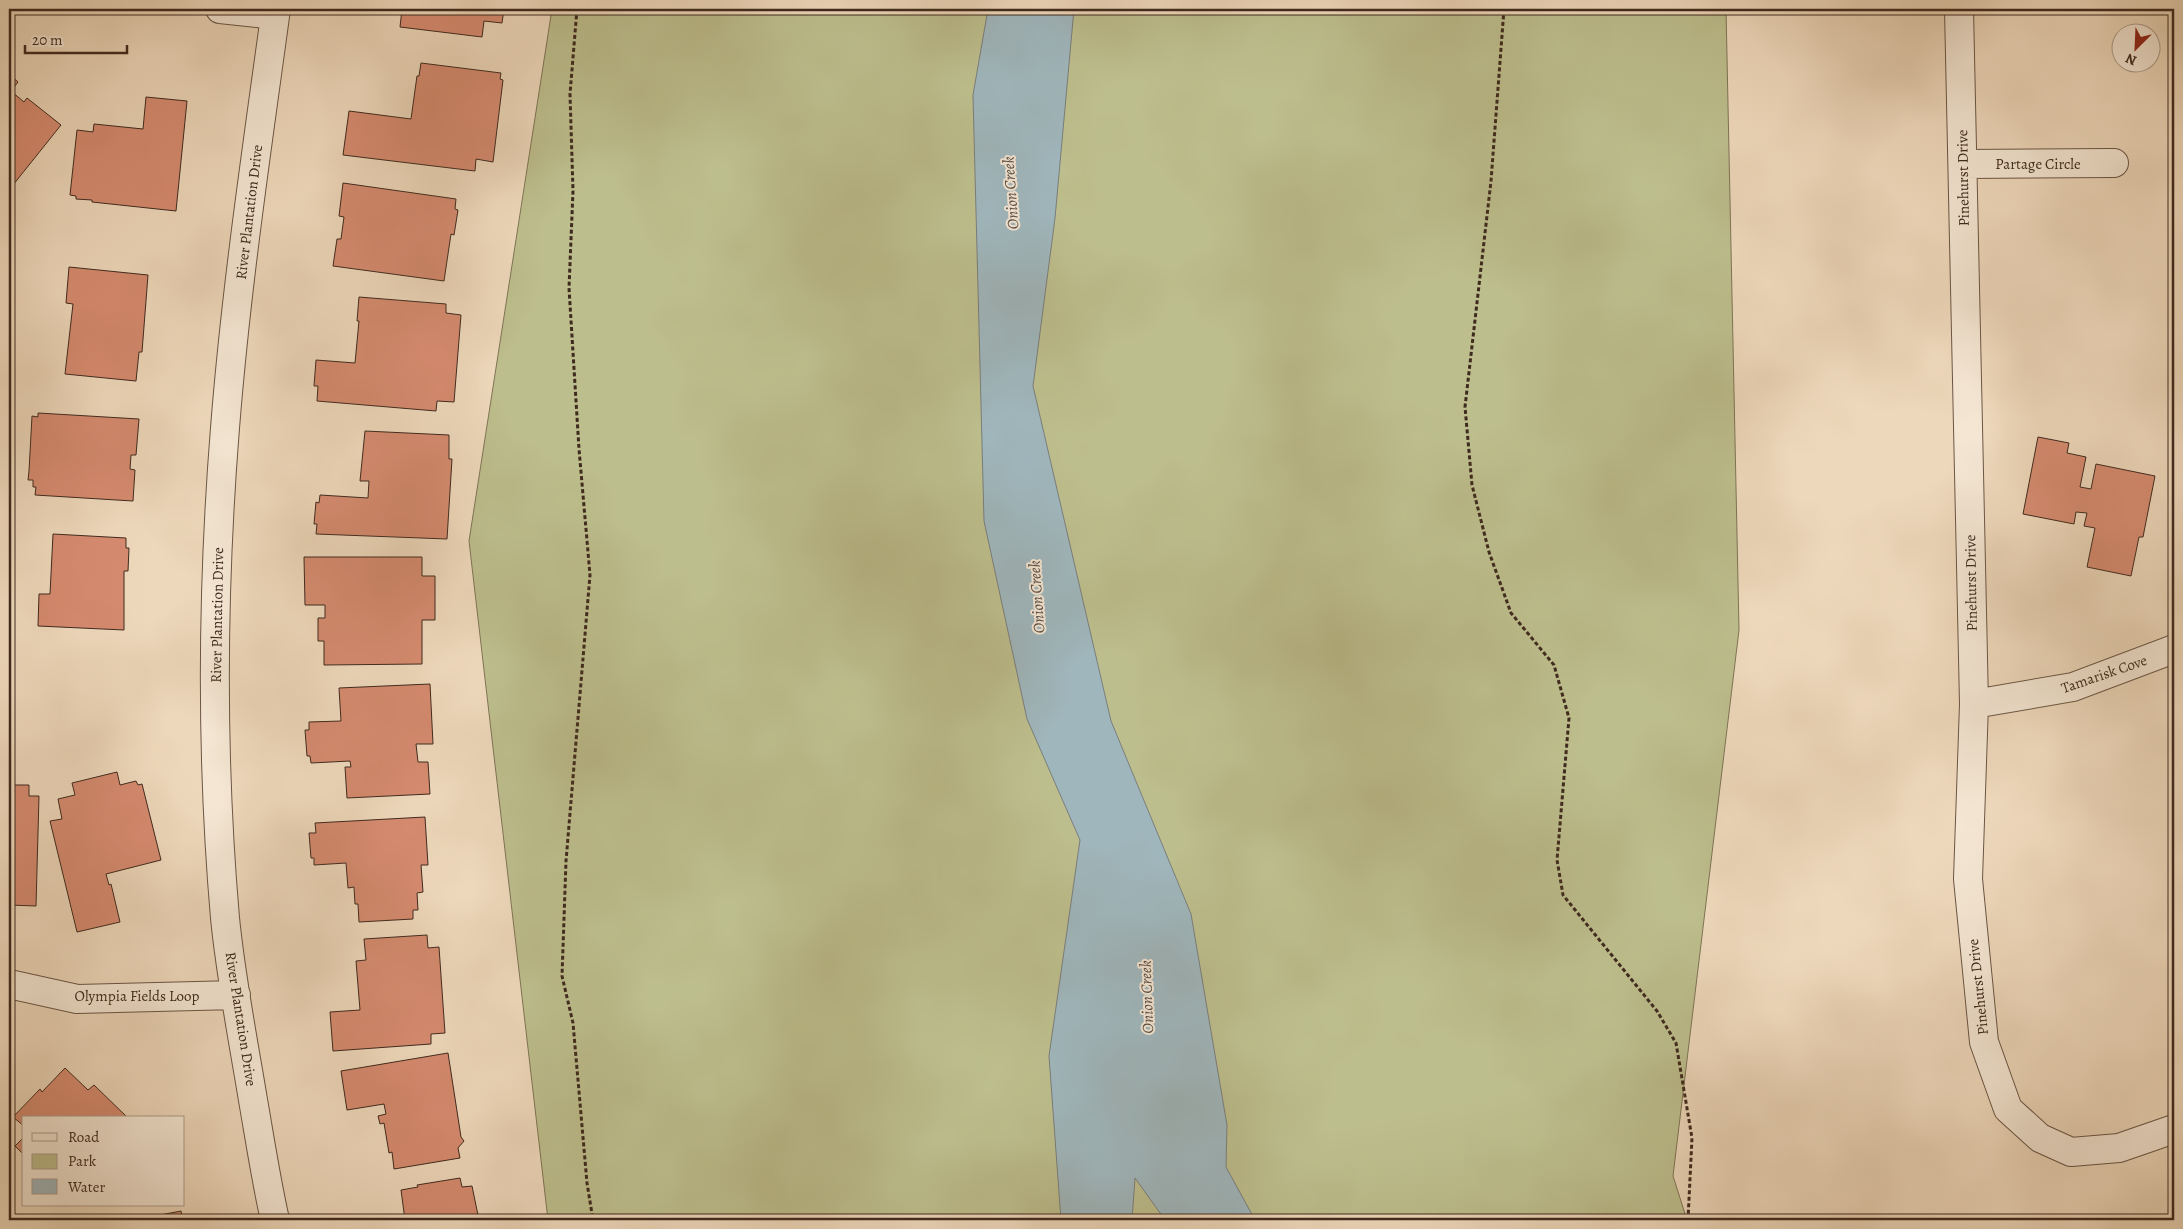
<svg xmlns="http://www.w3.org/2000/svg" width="2183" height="1229" viewBox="0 0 2183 1229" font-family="Alegreya,serif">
	<rect width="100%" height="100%" fill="#eed8bb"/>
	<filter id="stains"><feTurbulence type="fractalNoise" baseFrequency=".004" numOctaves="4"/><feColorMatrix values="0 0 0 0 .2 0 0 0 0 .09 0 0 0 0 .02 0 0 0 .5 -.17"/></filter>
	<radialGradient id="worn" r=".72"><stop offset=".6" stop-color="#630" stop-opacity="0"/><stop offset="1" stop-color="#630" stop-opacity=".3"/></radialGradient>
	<!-- green -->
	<path fill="#bdbe8d" stroke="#7e7456" d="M552 9H1726L1739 630 1673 1176 1687 1220H548L469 541Z"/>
	<!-- water -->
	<path fill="#9fb6bc" stroke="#797e7d" d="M988 9H1074L1055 218 1033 386 1111 721 1191 914 1227 1125 1226 1167 1255 1220H1165L1135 1178 1132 1220H1061L1049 1056 1080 840 1027 719 984 521 973 95Z"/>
	<!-- building -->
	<path fill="#d68b70" stroke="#3f2a1e" d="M402 9H504L502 23 484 21 482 37 400 27Z
		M421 63 501 73 500 79 503 80 493 162 476 159 475 171 343 155 349 111 411 119 417 76H419Z
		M9 74 18 82 11 91 24 102 27 98 61 125 9 190Z
		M146 97 187 101 176 211 92 202V200L76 199V196L70 195 77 130 93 132 94 124 143 129Z
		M343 183 456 199 455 209 458 210 454 235 451 234 444 281 333 266 337 239H341L344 217 339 216Z
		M69 267 148 275 142 352H139L136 381 65 374 73 304 66 303Z
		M359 297 446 304V313L461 315 454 402 437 401 436 411 317 401 318 386H314L316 360 355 363 359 321H357Z
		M38 413 139 419 136 455H131L130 469 135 470 133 501 35 495 36 487H33V480H28L29 471 32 416 38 417Z
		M365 431 449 435V459H452L447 539 316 534 317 524H314L316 502 319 503 320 495 368 498 369 481H360Z
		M2038 437 2069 443 2067 453 2086 457 2080 487 2091 489 2096 464 2155 476 2143 537H2139L2131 576 2087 567 2095 528 2084 526 2087 513 2076 512 2074 524 2023 514Z
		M53 534 126 538V548H129L128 571H124V630L38 626 39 594H50Z
		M304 557H422V576H435V620H422V664L324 665V641H318V618H325V605H305Z
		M430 684 433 744H416L418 762H428L430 794 347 798 345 767H351L350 761 311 763 310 756H307L305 730H309V722L341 721 339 688Z
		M117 772 120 785 136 781 138 785 142 784 161 860 106 874 109 885 111 884 120 922 77 932 50 821 62 819 58 799 75 795 72 783Z
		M9 785H29V796H39L36 906 9 905Z
		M425 817 428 865H421L423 892 417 893 418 910H413V919L359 922 358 904H355L354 887 348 888 346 863 314 865V858H311L309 833H316L315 823Z
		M427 935 428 948 439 947 445 1033 431 1034V1044L333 1051 330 1012 360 1010 356 961 366 960 364 939Z
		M448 1053 461 1137 464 1141 458 1148 460 1158 394 1169 392 1152 389 1153 384 1123 380 1124 378 1116 386 1114 384 1104 347 1110 341 1071Z
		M65 1068 88 1090 94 1085 128 1118H24V1126L13 1117 40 1089 42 1092Z
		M24 1137V1155L15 1146Z
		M460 1178 462 1187 472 1186 479 1220H405L401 1190 418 1187 417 1185Z
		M181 1211 183 1220H134Z"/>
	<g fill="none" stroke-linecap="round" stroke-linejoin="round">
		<defs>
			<path id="minor" d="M220 9 275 15
				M1959 9 1974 704 1968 879 1984 1042 2008 1109 2040 1138 2071 1152 2119 1148 2174 1129
				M1963 164 2114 163
				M1974 704 2073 687 2174 649
				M9 984 77 999 236 995
				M275 1220C266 1180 260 1140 253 1100 243 1039 231 979 225 918 211 756 212 591 225 428 236 288 257 148 276 9"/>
		</defs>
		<!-- minor casing -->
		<use href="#minor" stroke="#6b5645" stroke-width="30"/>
		<!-- path -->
		<path stroke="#3f2a1e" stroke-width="3" stroke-dasharray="4 2.5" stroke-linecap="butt" d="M577 9 570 94 573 191 569 288 579 449 590 575 566 861 562 976 573 1023 587 1183 593 1220
			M1504 9 1491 181 1465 407 1472 485 1489 552 1511 613 1554 665 1569 718 1557 860 1563 895 1657 1011 1676 1043 1692 1138 1688 1220"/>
		<!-- minor -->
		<use href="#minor" stroke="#f4e6d3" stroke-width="28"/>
	</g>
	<g text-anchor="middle" stroke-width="4" stroke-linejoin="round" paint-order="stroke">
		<!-- street labels -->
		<g font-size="15" fill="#3f2a1e" stroke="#f4e6d3">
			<text x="2038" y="169">Partage Circle</text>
			<text transform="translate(1963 178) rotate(-91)" y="5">Pinehurst Drive</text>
			<text transform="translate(249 212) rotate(-83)" y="5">River Plantation Drive</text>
			<text transform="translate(1971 583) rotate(-91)" y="5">Pinehurst Drive</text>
			<text transform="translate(217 615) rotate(-89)" y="5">River Plantation Drive</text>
			<text transform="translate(2104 674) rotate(-19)" y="5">Tamarisk Cove</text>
			<text transform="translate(1978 987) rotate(-96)" y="5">Pinehurst Drive</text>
			<text x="137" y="1001">Olympia Fields Loop</text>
			<text transform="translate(241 1019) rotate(81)" y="5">River Plantation Drive</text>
		</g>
		<!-- water labels -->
		<g font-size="16" font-style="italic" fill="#574d46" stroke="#f4e6d3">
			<text transform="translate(1010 193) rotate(-94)" y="6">Onion Creek</text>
			<text transform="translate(1036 597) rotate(-94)" y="6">Onion Creek</text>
			<text transform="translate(1146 997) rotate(-92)" y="6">Onion Creek</text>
		</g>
	</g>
	<!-- margin -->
	<rect width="2183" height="1229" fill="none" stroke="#eed8bb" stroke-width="30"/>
	<rect x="10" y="10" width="2163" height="1209" fill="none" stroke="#3f2a1e" stroke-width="2.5"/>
	<rect x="15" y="15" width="2153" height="1199" fill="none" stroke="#3f2a1e"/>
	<!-- legend -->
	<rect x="22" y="1116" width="162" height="90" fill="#f4e6d3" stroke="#ac9b8b"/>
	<rect x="32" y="1133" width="25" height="8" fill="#f4e6d3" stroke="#ac9b8b"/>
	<text x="68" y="1142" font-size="15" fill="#3f2a1e">Road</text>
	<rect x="32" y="1154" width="25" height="15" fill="#bdbe8d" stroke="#ac9b8b"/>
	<text x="68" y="1166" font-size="15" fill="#3f2a1e">Park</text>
	<rect x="32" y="1179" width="25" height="15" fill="#9fb6bc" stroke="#ac9b8b"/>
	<text x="68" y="1192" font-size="15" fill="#3f2a1e">Water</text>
	<!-- north arrow -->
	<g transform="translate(2136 48) rotate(204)"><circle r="24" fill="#f4e6d3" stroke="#ac9b8b"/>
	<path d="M0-4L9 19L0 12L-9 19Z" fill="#8f2418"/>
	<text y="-8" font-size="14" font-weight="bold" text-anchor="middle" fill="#3f2a1e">N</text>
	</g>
	<!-- scale -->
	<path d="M25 45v8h102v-8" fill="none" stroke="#3f2a1e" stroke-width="2.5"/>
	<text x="32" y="45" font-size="15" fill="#3f2a1e" stroke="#f4e6d3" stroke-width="4" paint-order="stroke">20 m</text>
	<rect width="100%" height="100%" filter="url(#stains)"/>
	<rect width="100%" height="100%" fill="url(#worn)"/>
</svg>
